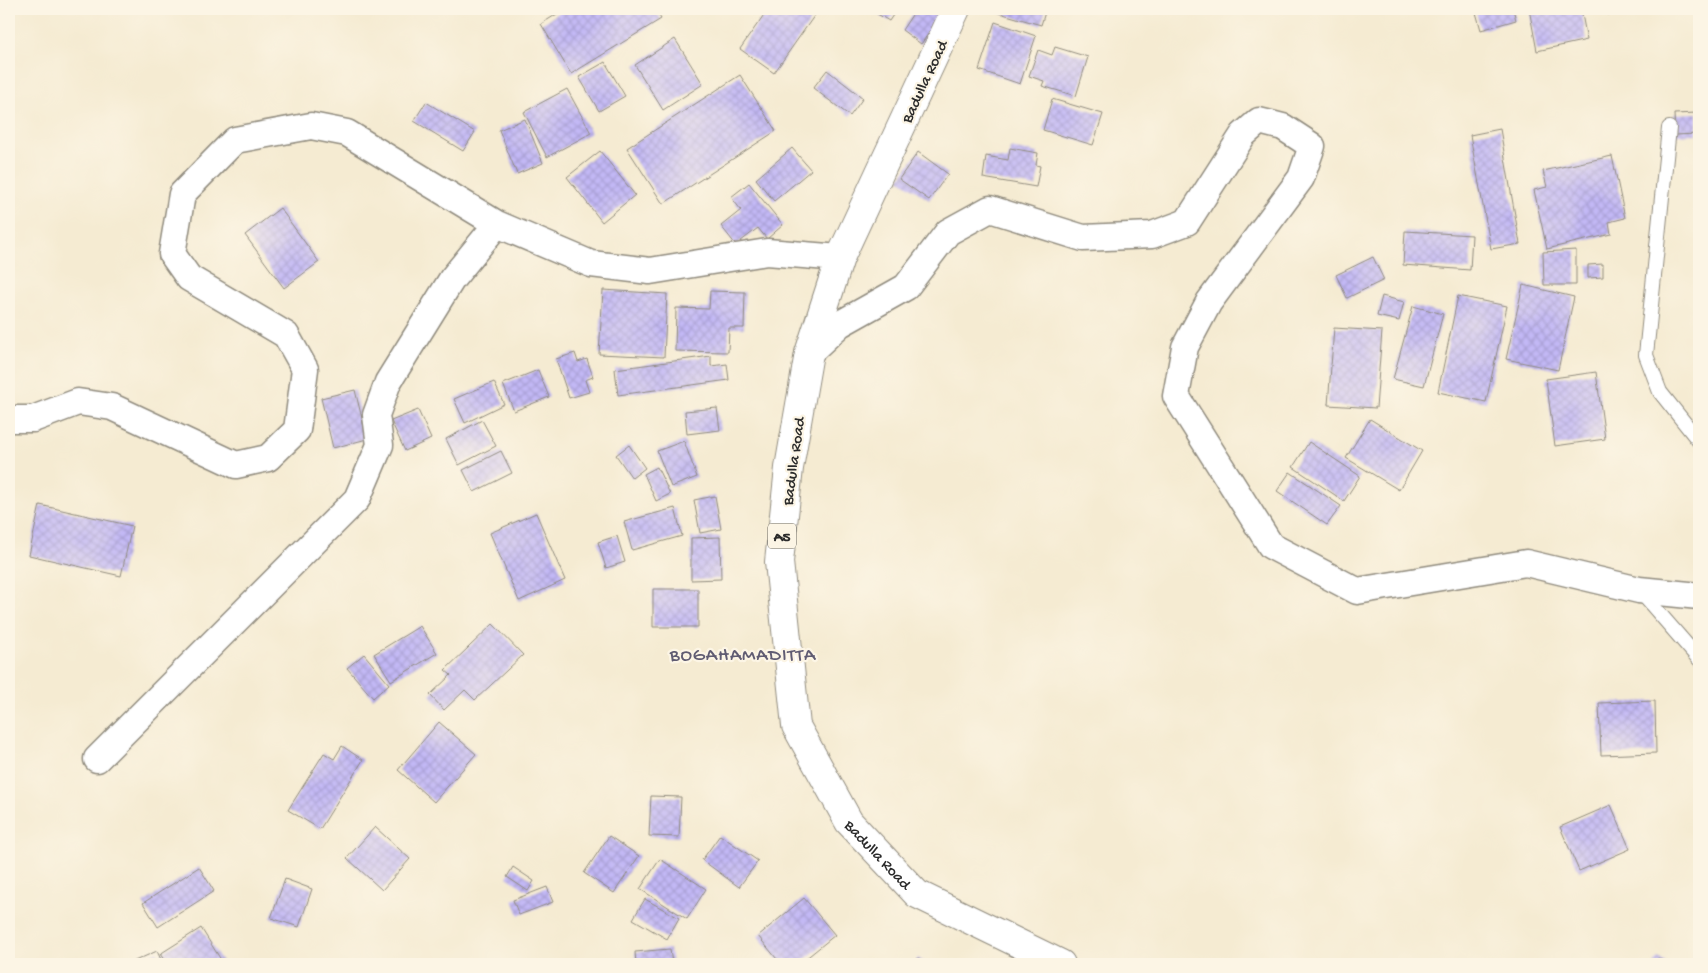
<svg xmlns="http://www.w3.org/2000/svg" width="1708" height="973" viewBox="0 0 1708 973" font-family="'Gochi Hand',sans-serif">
	<defs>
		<pattern id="building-cross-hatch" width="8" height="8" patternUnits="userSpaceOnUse" patternTransform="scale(1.25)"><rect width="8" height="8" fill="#c2b8f5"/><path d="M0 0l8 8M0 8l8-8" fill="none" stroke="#a79ed2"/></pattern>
	</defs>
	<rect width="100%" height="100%" fill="#fcf5e5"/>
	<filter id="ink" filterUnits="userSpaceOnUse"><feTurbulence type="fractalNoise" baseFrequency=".02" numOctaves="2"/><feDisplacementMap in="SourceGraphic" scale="10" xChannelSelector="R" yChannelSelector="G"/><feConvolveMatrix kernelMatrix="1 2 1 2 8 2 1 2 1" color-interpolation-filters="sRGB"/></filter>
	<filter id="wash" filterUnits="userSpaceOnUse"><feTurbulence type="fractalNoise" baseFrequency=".0096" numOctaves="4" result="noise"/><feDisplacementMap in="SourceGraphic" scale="20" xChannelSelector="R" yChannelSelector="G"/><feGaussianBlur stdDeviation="1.12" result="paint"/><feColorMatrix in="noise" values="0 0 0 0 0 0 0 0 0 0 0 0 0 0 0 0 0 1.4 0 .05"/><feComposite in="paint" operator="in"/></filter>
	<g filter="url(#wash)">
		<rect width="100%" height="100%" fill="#f5ebd2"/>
		<g id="blocks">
			<!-- building -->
			<path fill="url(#building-cross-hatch)" d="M565 9H655L661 19 571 74 541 24Z
				M768 9H819L774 73 740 49Z
				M869 9H897L889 21Z
				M916 9H946L921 44 902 30Z
				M997 9H1046L1041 25 996 12Z
				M1475 9H1513L1516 20 1481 30Z
				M1529 9H1581L1587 40 1537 51Z
				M1605 9H1625L1608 15Z
				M995 22 1036 36 1020 84 979 70Z
				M675 39 703 84 663 110 635 65Z
				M1055 47 1088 57 1076 96 1042 86 1044 81 1029 76 1038 50 1052 55Z
				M605 62 625 96 599 111 579 77Z
				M827 70 863 98 850 116 813 88Z
				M740 75 776 131 663 204 627 148Z
				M567 89 591 133 547 157 524 112Z
				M1052 99 1103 114 1093 145 1043 130Z
				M426 102 475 132 463 151 414 121Z
				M1697 113V134L1675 135 1674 114Z
				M525 119 543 163 517 174 499 130Z
				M1500 129 1520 244 1491 249 1470 135Z
				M792 148 811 170 774 201 756 179Z
				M1010 148 1038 153 1036 165 1040 166 1036 187 983 178 986 156 1008 160Z
				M600 151 635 195 602 222 567 177Z
				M918 152 948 174 929 200 899 179Z
				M1612 156 1625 218 1609 222 1611 234 1547 249 1534 190 1547 187 1543 171Z
				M749 183 783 225 767 239 758 228 736 245 721 226 741 210 731 197Z
				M280 208 319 262 284 288 245 235Z
				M1405 231 1472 235 1470 270 1403 265Z
				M1576 250V285H1544L1543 252Z
				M1373 257 1384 280 1347 298 1336 275Z
				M1603 264V277L1588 278V265Z
				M1523 285 1574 297 1558 370 1506 359Z
				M603 290 667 294 664 357 599 354Z
				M710 291 745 292 744 328H729L728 352 675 351 676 308 709 309Z
				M1382 296 1404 302 1399 321 1377 316Z
				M1458 296 1507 306 1486 402 1438 392Z
				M1413 306 1443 314 1424 386 1393 379Z
				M1334 328 1382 331 1376 408 1328 405Z
				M575 353 578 362 587 359 593 377 585 380 589 392 569 398 556 359Z
				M711 356V366L727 364 729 380 618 395 615 369Z
				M538 370 549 397 514 411 503 384Z
				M1596 372 1605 439 1555 446 1546 379Z
				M494 382 504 404 465 423 454 399Z
				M355 390 367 439 333 448 321 398Z
				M717 408 720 430 687 434 685 411Z
				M418 410 431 439 405 451 391 421Z
				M1370 419 1422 451 1399 490 1346 458Z
				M482 420 496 446 459 465 446 439Z
				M684 441 697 477 671 487 657 451Z
				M1309 442 1360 476 1344 501 1293 467Z
				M629 445 645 468 632 478 616 455Z
				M501 451 512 473 474 492 463 470Z
				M657 467 670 494 656 501 644 474Z
				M1290 472 1341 506 1327 525 1277 491Z
				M715 496 721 529 700 533 694 500Z
				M40 505 132 526 121 576 29 555Z
				M675 508 682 536 632 550 624 522Z
				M536 513 565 580 519 601 490 533Z
				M617 536 625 562 606 568 598 542Z
				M720 537 721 579 691 580V538Z
				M653 589H698V627H653Z
				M493 624 523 655 475 700 465 690 444 710 430 695 451 675 445 670Z
				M420 626 437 653 391 681 374 654Z
				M364 654 389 684 373 698 347 668Z
				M1655 701 1656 753 1601 755 1599 703Z
				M439 722 476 754 434 802 398 770Z
				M342 746 363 760 320 829 288 810 324 753 334 759Z
				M651 796 681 797 679 837 649 836Z
				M1611 805 1630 849 1579 871 1560 827Z
				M375 827 410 859 382 890 347 858Z
				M720 835 758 861 739 887 702 860Z
				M609 836 639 856 614 893 584 873Z
				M660 859 706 889 687 919 640 889Z
				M199 867 214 891 158 927 143 903Z
				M513 867 534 881 528 891 507 877Z
				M285 879 312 889 299 927 271 918Z
				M547 887 553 902 519 915 513 900Z
				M804 898 835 935 799 964H781L758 936Z
				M645 899 679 918 667 939 633 919Z
				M201 928 223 963 221 964H167L160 954Z
				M670 949 672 964H636L635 952Z
				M157 951 163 964H128Z
				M918 958 927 964H914Z
				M1658 958 1667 964H1654Z"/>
		</g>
	</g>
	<g filter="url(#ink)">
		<use href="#blocks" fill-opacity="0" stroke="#908b7e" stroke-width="1"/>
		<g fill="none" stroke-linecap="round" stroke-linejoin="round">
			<defs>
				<path id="service" d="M1669 128 1646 355 1660 392 1699 441
					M1639 590 1699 659"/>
				<path id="minor" d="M809 353 840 324 906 287 948 232 990 209 1083 238 1152 235 1187 222 1243 135 1259 121 1283 127 1312 146 1301 178 1209 302 1185 347 1176 396 1271 546 1357 591 1526 563 1639 590 1699 596
					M9 419H33L78 402 112 407 236 465 268 458 297 430 305 369 286 335 189 278 172 254 182 194 235 140 311 126 347 133 497 224 591 264 650 271 767 252 840 258
					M97 759 357 499 380 445 376 415 388 382 452 279 497 224"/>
				<g id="trunk">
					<path id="s1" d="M956 9 840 258 809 353 789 468 779 562 796 726 849 822 917 894 1061 964"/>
				</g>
			</defs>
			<!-- service casing -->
			<use href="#service" stroke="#908b7e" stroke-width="16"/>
			<!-- minor casing -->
			<use href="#minor" stroke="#908b7e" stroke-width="29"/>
			<!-- trunk casing -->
			<use href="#trunk" stroke="#908b7e" stroke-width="30"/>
			<!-- service -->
			<use href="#service" stroke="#fff" stroke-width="14"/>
			<!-- minor -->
			<use href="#minor" stroke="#fff" stroke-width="26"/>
			<!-- trunk -->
			<use href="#trunk" stroke="#fff" stroke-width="28"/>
		</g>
	</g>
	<g text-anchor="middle" stroke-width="4.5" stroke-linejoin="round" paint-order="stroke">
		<!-- shield labels -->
		<rect fill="#fcf5e5" stroke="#6a6863" stroke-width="1" x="768" y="523.5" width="28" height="25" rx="4"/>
		<g font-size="15" font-weight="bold" fill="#2b2b2b">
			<text x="782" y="541">A5</text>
		</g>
		<!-- street labels -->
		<g font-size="16" fill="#2b2b2b" stroke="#fcf5e5">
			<text transform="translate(923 81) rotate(-65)" y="6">Badulla Road</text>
			<text transform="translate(792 461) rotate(-82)" y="6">Badulla Road</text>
			<text dy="6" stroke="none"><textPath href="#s1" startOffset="904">Badulla Road</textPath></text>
		</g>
		<!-- quarter labels -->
		<g font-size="19" letter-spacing="1" fill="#605c72" stroke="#fcf5e5">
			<text x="743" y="660">BOGAHAMADITTA</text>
		</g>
	</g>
	<!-- margin -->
	<rect width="1708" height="973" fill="none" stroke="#fcf5e5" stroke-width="30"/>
</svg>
